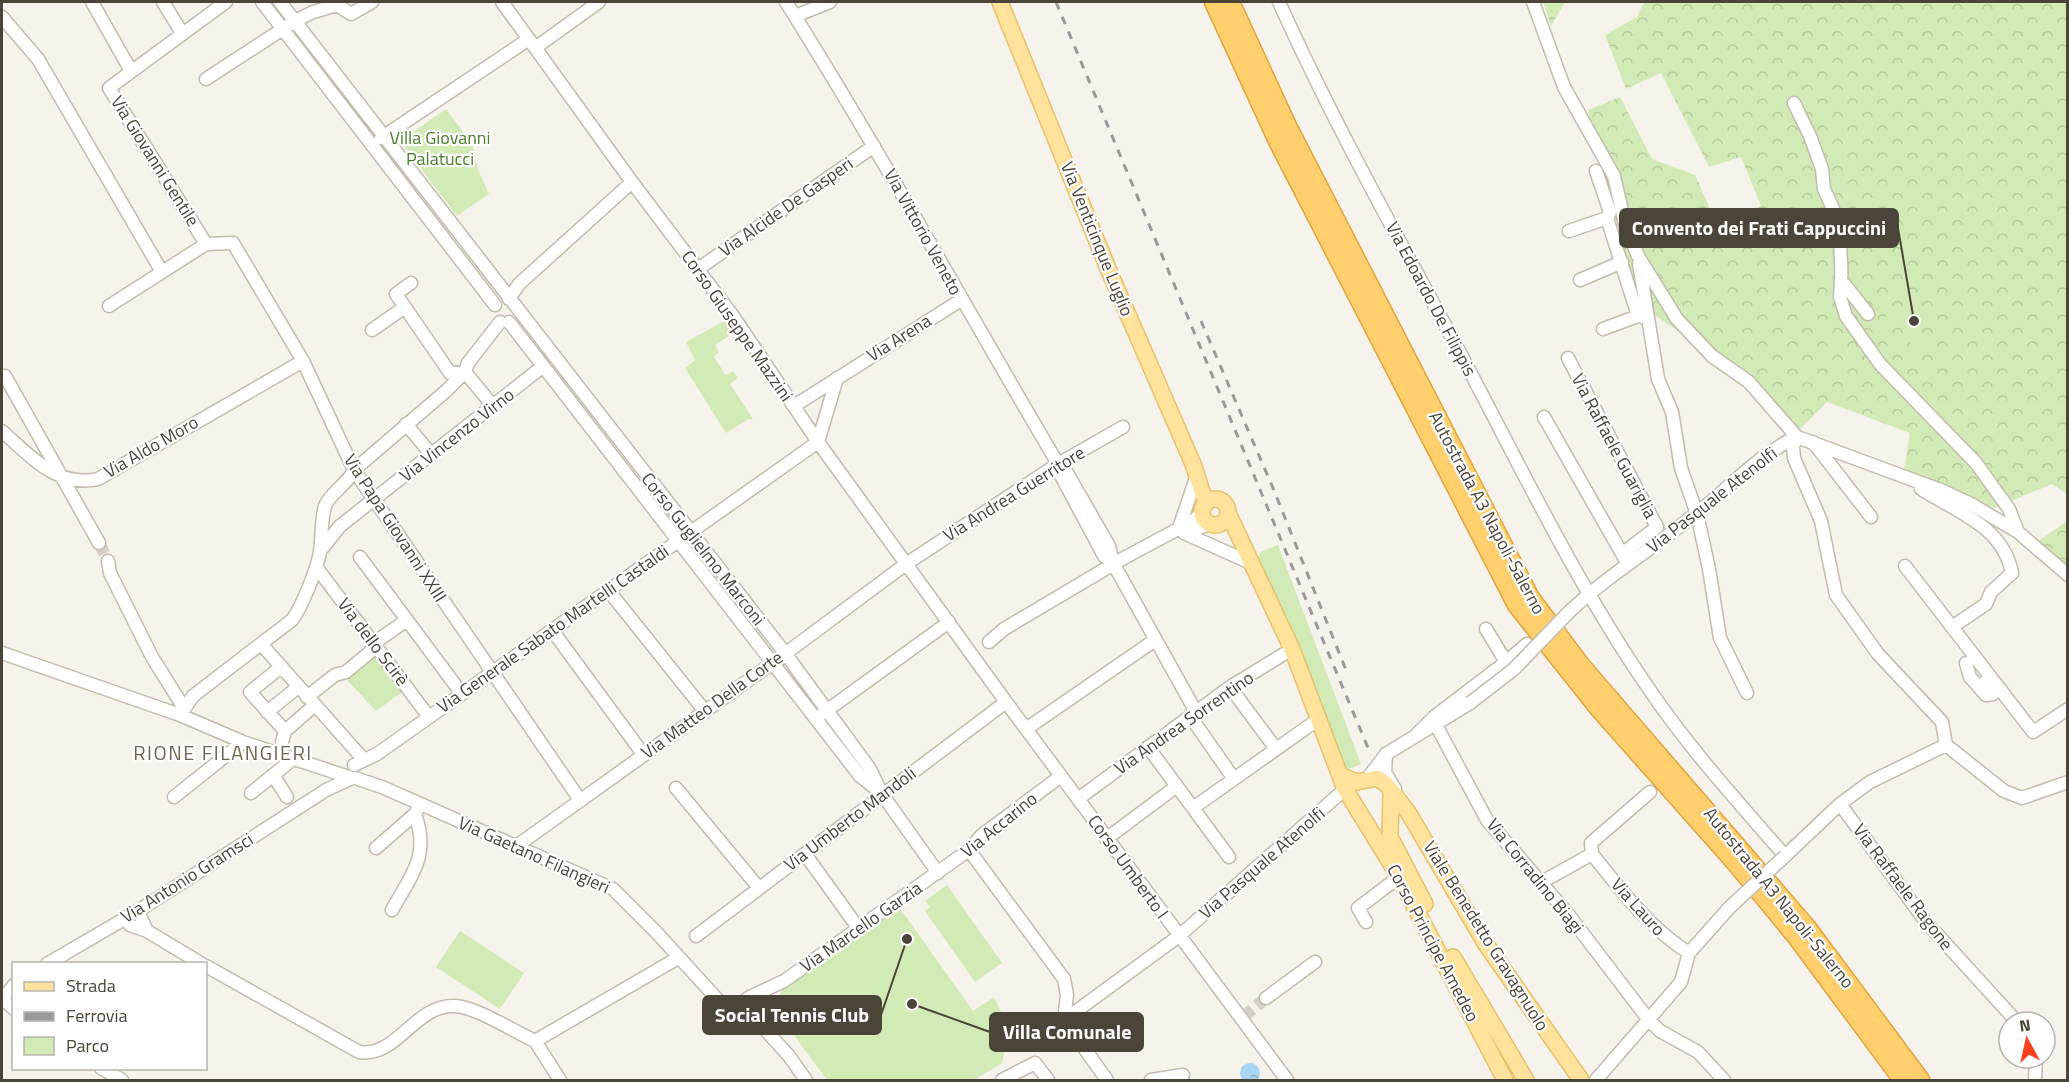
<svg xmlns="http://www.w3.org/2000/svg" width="2069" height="1082" viewBox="0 0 2069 1082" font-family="'Titillium Web',sans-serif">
	<defs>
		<pattern id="forest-crowns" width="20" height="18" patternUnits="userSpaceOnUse" patternTransform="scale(1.5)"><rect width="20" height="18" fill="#d2eab5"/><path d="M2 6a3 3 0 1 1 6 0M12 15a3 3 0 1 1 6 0" fill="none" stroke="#b6ca9c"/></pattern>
		<pattern id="water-ripples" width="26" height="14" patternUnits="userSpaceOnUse" patternTransform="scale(1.5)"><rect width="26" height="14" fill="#a9d4f2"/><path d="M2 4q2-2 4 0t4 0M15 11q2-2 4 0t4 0" fill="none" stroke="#8caec5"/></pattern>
	</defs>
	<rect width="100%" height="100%" fill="#f6f3ec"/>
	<!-- forest -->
	<path fill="url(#forest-crowns)" d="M1543 2H1565L1551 26Z
		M1644 2H2067V494L2052 484 1994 508 1904 471 1910 433 1827 402 1799 430 1767 392 1637 303 1588 110 1620 97 1652 159 1695 175 1717 224 1761 206 1741 157 1709 167 1661 73 1626 89 1605 35 1637 17Z
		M2067 521V566L2037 542Z"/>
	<!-- green -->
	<path fill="#d2eab5" d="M446 109 472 144 478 170 489 194 457 216 400 141Z
		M1900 305 1908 315 1892 328 1884 318Z
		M728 319 735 332 715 345 719 352 714 357 726 375 733 371 738 378 730 384 753 419H749L726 433 685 368 695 360 686 342Z
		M1917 327 1929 341 1917 351 1905 337Z
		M1278 545 1361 764 1347 770 1258 558 1260 552Z
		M376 653 405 690 376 711 348 681 349 674Z
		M947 885 1002 963 975 982 925 911 930 907 925 901Z
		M899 907 973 1011 994 997 1015 1041 1005 1049 1002 1063 974 1080H827L780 1016 778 1002 782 989Z
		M460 931 524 973 500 1009 436 967Z"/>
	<!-- water -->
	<path fill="url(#water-ripples)" d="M1240 1073a10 10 0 1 1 20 0a10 10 0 1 1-20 0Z"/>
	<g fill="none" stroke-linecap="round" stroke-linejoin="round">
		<!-- minor-tunnel -->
		<path stroke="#d4d0c8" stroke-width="12" stroke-dasharray="12 6" stroke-linecap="butt" d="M99 543 108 561
			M1243 1017 1266 998"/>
		<defs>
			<path id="minor" d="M92 2 131 71
				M163 2 182 33
				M226 2 109 88 206 244 233 243 303 361 354 470 580 800
				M262 2 495 305
				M280 2 785 653 870 769 882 794 938 873
				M502 2 632 182 733 316 818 442 1006 702 1287 1080
				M786 2C881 153 967 310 1058 464V470L1104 556 1113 563
				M1279 2C1332 120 1396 234 1458 349 1519 463 1575 582 1649 689 1689 748 1738 802 1785 856L1840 804 1870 782 1946 745
				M1533 2 1564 87 1614 176 1625 224 1638 256 1677 319 1712 356 1749 382 1797 437
				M795 16 830 2
				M2 17 38 59 162 272
				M535 48 599 2
				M206 79 295 21 313 12 337 5 351 14 372 2
				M1794 103 1810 136 1822 169 1824 189 1844 233C1837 248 1843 263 1841 280
				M381 138 529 39
				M1596 171 1610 212 1607 218 1638 316 1648 318
				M1569 231 1607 218
				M1639 263 1658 379 1672 412 1681 468 1697 514 1709 569 1720 638 1747 693
				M698 269 874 146
				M1580 280 1622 262
				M411 283 396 294 450 373 465 372
				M509 299 519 284 632 182
				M109 306 206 244
				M1868 314 1841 280 1840 297 1846 316 1880 364 1976 463 2009 509 2018 532
				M509 322 860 776 879 791
				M1603 329 1638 316
				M372 330 405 307
				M1568 358 1657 527 1622 554
				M465 372 493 406
				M5 376 99 543
				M794 406 961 300
				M1544 417 1625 559
				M406 424 431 454
				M2 431C30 456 57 488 98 479L303 361
				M1797 437 1793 446 1794 458 1821 521 1836 595 1878 654 1942 722 1946 745
				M1797 437 1943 491 1971 504 2018 532 2068 575
				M818 442 837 378
				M1813 442 1871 517
				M1063 466 1109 546 1113 563 1196 712
				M1921 489C1957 512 2003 526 2012 573L1991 592 1986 604 1952 627
				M1179 528 1197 475
				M1186 532 1210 524
				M1184 533 1253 564
				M320 551 340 526 542 367
				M360 557 462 694
				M108 561 110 573 152 657 184 708
				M1905 566 2033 732 2068 709
				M317 568 429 717
				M608 590 704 710
				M1569 612C1608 575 1655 547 1697 513 1729 488 1760 453 1797 437
				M552 630 643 754
				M989 642 1004 629 1122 559 1193 521 1202 512
				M374 643 407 620
				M262 645 364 760
				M2 653 180 715 243 742 352 778
				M1506 662 1527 644
				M1966 663 1970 677 1986 695 1993 694 1985 682
				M281 667 250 692 285 731
				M1230 687 1276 749
				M307 697 335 675 346 672 376 647
				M267 712 298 687
				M822 714 949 622
				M180 715 193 696 292 620C302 607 317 569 320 552 322 537 321 520 325 506 330 493 348 484 354 470L446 391 465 372 468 363 500 322
				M1190 716 1234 779
				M1436 725 1487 820 1568 914 1648 1019 1660 1031 1698 1052 1724 1080
				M1026 729 1155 640
				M1416 735 1434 717 1506 662 1486 629
				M282 742 285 731 315 705
				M1946 745 2004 791 2022 798 2068 782
				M1148 747 1193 808 1320 718
				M1386 754 1385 772 1395 789
				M354 765 377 754 818 442
				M273 775 287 797
				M355 778 382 787 613 889 657 933 728 1011 747 1014
				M1367 779 1386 754 1470 703
				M676 788 759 888
				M251 793 293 759
				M174 797 243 742
				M1078 799 1230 687 1292 649
				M1840 804 1926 922 2017 1022
				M1193 808 1229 857
				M1106 839 1177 786
				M518 845 774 662 906 564 1058 464 1123 427
				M376 848 415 814 418 808
				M969 850 1064 979 1067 995 1064 1020
				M805 854 859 929
				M1592 854 1591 843 1650 792
				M1540 883 1592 854C1621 890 1649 928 1689 953
				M392 910C412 874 430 856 415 814
				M138 911 147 931 202 964
				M126 917 130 925 147 931
				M1366 922 1358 908 1399 877
				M696 936 1006 702
				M47 964 138 911 326 790 352 778
				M206 966 359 1052C398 1058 415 1003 456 1006 478 1008 513 1031 535 1041
				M754 995 784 981 969 850 982 835 1061 776
				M744 1006a10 10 0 1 1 20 0a10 10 0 1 1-20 0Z
				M4 997 14 985
				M1266 998 1315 962
				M4 1000 14 1009
				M753 1016 789 1056 806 1080
				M1064 1020 1179 936 1345 789
				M1064 1020 1107 1080
				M535 1041 678 958
				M535 1041 560 1080
				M101 1068 122 1080
				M1002 1080 1035 1063 1048 1080
				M1151 1080 1183 1075
				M1596 1080 1681 982 1689 953 1729 908
				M2035 1080 2036 1058"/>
			<path id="major" d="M1000 2 1109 271 1193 464 1206 504
				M1202 512a13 13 0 1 1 26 0a13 13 0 1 1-26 0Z
				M1228 513 1292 649 1345 789 1399 877 1505 1080
				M1342 776 1357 782 1377 778 1386 784 1408 812 1485 943 1581 1080
				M1391 792 1390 837 1425 904
				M1453 957 1526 1080"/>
			<path id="highway" d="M1214 2 1279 143 1517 605 1598 707 1737 864 1797 937 1903 1080
				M1230 2 1287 126 1530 598 1581 666 1807 928 1920 1080"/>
		</defs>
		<!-- minor casing -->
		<use href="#minor" stroke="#c2bbae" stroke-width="15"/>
		<!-- major casing -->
		<use href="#major" stroke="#e6c16a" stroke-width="18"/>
		<!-- highway casing -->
		<use href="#highway" stroke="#e0a43c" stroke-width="21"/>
		<!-- minor -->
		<use href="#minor" stroke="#fff" stroke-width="12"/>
		<!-- major -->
		<use href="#major" stroke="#ffe39c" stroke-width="15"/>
		<!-- highway -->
		<use href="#highway" stroke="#ffcf6e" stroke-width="18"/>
		<!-- rail -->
		<path stroke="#9a9a9a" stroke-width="3" stroke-dasharray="8 8" stroke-linecap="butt" d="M1056 2 1371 755
			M1201 321 1273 488 1346 670"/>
		<defs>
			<path id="minor-bridge" d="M1470 703 1514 669 1569 612
				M1729 908 1785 856"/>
		</defs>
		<!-- minor-bridge casing -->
		<use href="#minor-bridge" stroke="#c2bbae" stroke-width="15" stroke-linecap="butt"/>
		<!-- minor-bridge -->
		<use href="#minor-bridge" stroke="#fff" stroke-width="12"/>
	</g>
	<g text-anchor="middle" stroke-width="4.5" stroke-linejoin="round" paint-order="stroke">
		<!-- park labels -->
		<g font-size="18" fill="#4a7f2a" stroke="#fff">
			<text x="440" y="144">Villa Giovanni<tspan x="440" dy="21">Palatucci</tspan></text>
		</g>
		<!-- street labels -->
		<g font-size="18" fill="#4b4439" stroke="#fff">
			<text transform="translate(155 161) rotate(58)" y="6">Via Giovanni Gentile</text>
			<text transform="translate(786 207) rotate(-35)" y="6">Via Alcide De Gasperi</text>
			<text transform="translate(923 232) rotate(61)" y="6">Via Vittorio Veneto</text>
			<text transform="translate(1097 239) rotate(68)" y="6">Via Venticinque Luglio</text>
			<text transform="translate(1431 299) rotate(62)" y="6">Via Edoardo De Filippis</text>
			<text transform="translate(737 326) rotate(55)" y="6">Corso Giuseppe Mazzini</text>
			<text transform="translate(899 338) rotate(-32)" y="6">Via Arena</text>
			<text transform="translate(457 435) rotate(-38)" y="6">Via Vincenzo Virno</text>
			<text transform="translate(1614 446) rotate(62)" y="6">Via Raffaele Guariglia</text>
			<text transform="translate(151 447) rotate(-30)" y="6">Via Aldo Moro</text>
			<text transform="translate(1014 494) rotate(-32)" y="6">Via Andrea Guerritore</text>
			<text transform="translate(1712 500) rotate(-38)" y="6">Via Pasquale Atenolfi</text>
			<text transform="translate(1487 513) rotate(62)" y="6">Autostrada A3 Napoli-Salerno</text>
			<text transform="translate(395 528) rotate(57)" y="6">Via Papa Giovanni XXIII</text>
			<text transform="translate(703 549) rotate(52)" y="6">Corso Guglielmo Marconi</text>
			<text transform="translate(553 629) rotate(-35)" y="6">Via Generale Sabato Martelli Castaldi</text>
			<text transform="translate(373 642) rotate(53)" y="6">Via dello Scirè</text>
			<text transform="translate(712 705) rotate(-36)" y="6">Via Matteo Della Corte</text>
			<text transform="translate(1184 723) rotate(-35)" y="6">Via Andrea Sorrentino</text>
			<text transform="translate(850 819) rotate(-37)" y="6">Via Umberto Mandoli</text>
			<text transform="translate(999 825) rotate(-39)" y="6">Via Accarino</text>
			<text transform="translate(534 855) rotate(24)" y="6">Via Gaetano Filangieri</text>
			<text transform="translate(1262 863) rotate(-41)" y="6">Via Pasquale Atenolfi</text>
			<text transform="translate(1128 867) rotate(54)" y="6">Corso Umberto I</text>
			<text transform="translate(1535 876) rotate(51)" y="6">Via Corradino Biagi</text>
			<text transform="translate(187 878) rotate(-32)" y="6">Via Antonio Gramsci</text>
			<text transform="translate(1903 887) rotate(53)" y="6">Via Raffaele Ragone</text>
			<text transform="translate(1779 898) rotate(51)" y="6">Autostrada A3 Napoli-Salerno</text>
			<text transform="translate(1638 907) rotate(48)" y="6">Via Lauro</text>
			<text transform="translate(861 927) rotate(-35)" y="6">Via Marcello Garzia</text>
			<text transform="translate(1486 936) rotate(58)" y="6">Viale Benedetto Gravagnuolo</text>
			<text transform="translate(1433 943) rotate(62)" y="6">Corso Principe Amedeo</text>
		</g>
		<!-- neighbourhood labels -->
		<g font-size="20" letter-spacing="1.5" fill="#6e6250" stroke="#fff">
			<text x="223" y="760">RIONE FILANGIERI</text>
		</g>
	</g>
	<!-- callouts -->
	<path fill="none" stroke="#4b4439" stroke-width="2" d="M1914 321L1898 228M907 939L881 1015M912 1004L990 1032"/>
	<g fill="#4b4439" stroke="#fff" stroke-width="2">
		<circle cx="1914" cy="321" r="6"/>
		<circle cx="907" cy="939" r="6"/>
		<circle cx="912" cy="1004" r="6"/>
	</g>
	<g fill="#4b4439" stroke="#4b4439" stroke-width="2">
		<rect x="1620" y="209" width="278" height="38" rx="6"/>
		<rect x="703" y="996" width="178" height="38" rx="6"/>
		<rect x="990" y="1013" width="153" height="38" rx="6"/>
	</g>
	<g font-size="20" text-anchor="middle" font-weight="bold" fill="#fff">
		<text x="1759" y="235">Convento dei Frati Cappuccini</text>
		<text x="792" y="1022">Social Tennis Club</text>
		<text x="1067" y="1039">Villa Comunale</text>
	</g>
	<!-- border -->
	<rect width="2069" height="1082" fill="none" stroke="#4b4439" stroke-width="6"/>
	<!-- legend -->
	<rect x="12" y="962" width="195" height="108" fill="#ffffff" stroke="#b7b4b0" stroke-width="1.5"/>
	<rect x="24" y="982" width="30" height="9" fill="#ffe39c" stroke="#b7b4b0" stroke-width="1.5"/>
	<text x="66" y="992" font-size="18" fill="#4b4439">Strada</text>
	<rect x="24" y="1012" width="30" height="9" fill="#9a9a9a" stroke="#b7b4b0" stroke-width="1.5"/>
	<text x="66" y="1022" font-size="18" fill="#4b4439">Ferrovia</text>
	<rect x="24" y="1037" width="30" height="18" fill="#d2eab5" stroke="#b7b4b0" stroke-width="1.5"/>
	<text x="66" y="1052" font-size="18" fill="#4b4439">Parco</text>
	<!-- north arrow -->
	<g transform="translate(2027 1040) rotate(352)"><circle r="28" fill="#ffffff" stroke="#b7b4b0" stroke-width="1.5"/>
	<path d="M0-4.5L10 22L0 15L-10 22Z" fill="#fc3f1d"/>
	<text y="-9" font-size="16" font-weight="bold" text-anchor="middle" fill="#4b4439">N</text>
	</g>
</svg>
